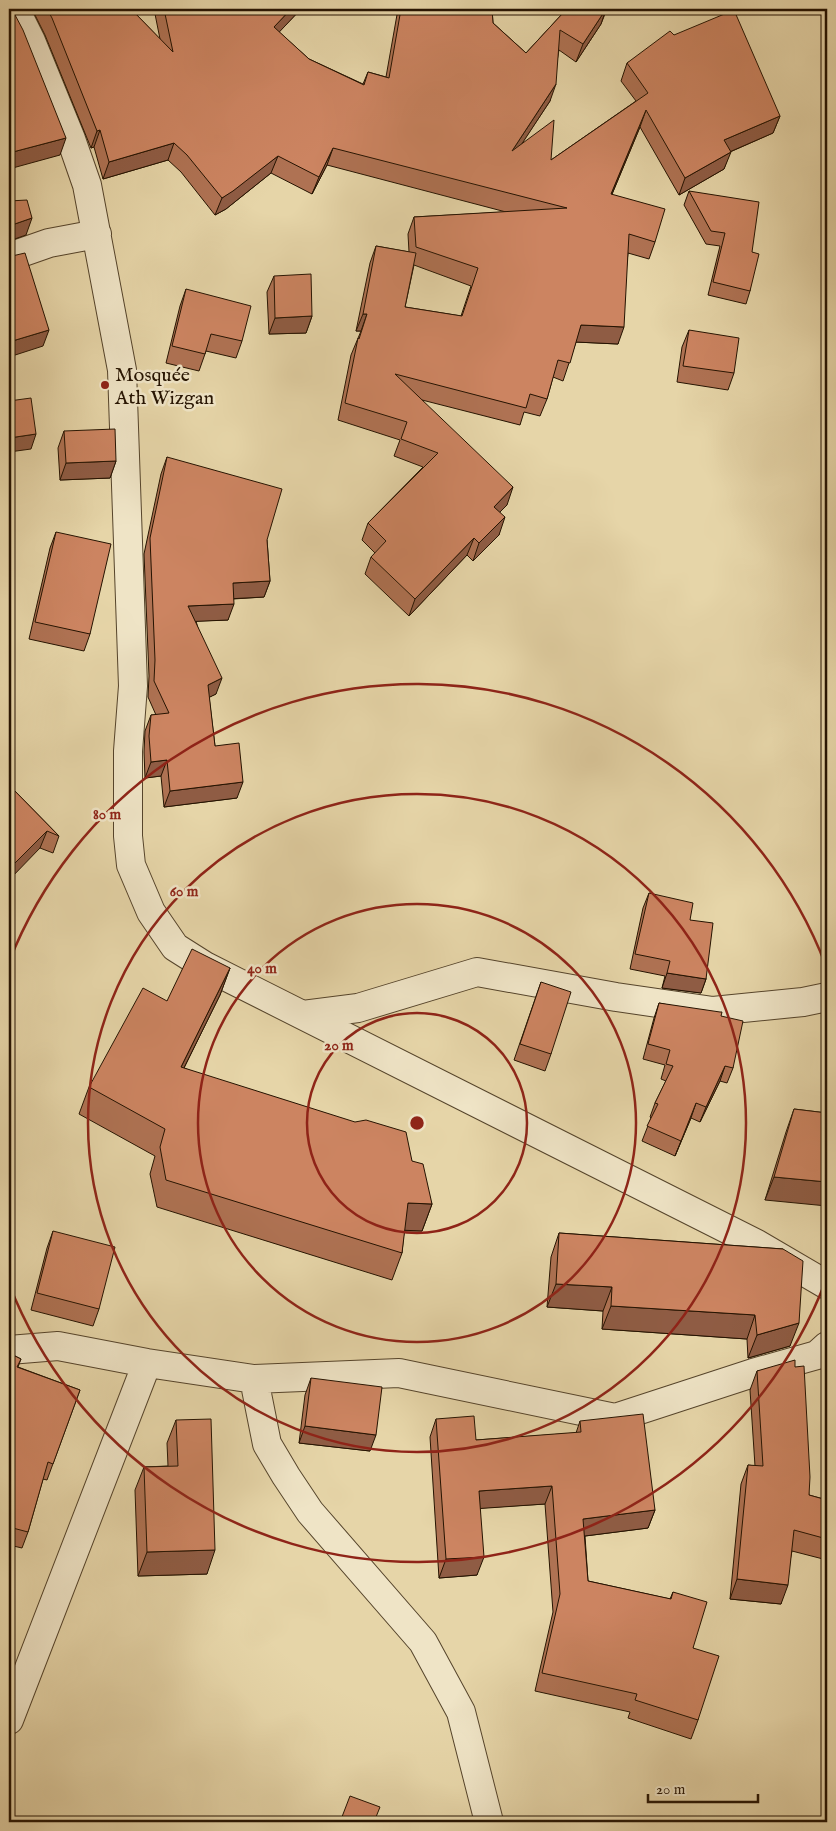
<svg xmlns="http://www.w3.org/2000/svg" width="836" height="1831" viewBox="0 0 836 1831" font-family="'IM FELL English',serif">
	<rect width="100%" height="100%" fill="#e6d5a8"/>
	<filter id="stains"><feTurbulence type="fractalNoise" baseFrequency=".004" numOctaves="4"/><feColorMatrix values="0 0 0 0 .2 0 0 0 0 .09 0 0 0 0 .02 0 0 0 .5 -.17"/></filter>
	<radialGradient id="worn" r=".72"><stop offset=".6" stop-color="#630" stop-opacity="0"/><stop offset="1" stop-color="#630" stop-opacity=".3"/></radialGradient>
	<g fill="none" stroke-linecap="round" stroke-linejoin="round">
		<defs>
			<path id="minor" d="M15 9 31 41 71 139 87 185 122 370 133 686 128 751V836L131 865 151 912 175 947 205 966 757 1244 827 1285
				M9 257 49 243 97 234
				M303 1015 358 1008 477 972 616 997 713 1011 803 1002 827 997
				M9 1350 58 1346 147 1363 254 1379
				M9 1720 147 1363
				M489 1822 461 1712 423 1642 310 1512 286 1476 267 1444 254 1379 399 1373 615 1418 753 1373 817 1355 827 1346"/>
		</defs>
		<!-- minor casing -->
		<use href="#minor" stroke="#55442b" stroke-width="30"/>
		<!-- minor -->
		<use href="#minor" stroke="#efe4c6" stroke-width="28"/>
	</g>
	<!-- wall -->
	<path fill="#af7253" stroke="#251301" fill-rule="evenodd" d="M32 9H131L160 39 154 9H301L279 32 309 59 363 84 368 72 386 77 398 9H492L493 23 526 53 563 13 566 9H607L601 24 576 62 559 50 550 101 522 143 551 160 636 101 621 81 627 63 674 35 780 116 773 133 730 152 724 169 679 195 640 127 612 194 655 242 649 259 628 253 618 344 576 342 563 381 553 377 547 399 540 416 524 412 520 425 422 400 507 505 500 512 499 535 473 561 467 555 409 616 365 574 371 557 375 553 362 540 368 523 423 467 394 456 400 440 338 420 351 355 361 331H356L370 263 376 246 409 252 408 234 414 217 506 212 327 165 312 194 271 173 226 209 215 215 181 172 168 160 103 179 94 147 91 148 45 35ZM414 265 471 286 461 316 405 307Z
		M689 191 752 252 750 291 746 304 708 295 720 246 706 244 684 205Z
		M274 276 312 316 306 333 269 334 267 292Z
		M186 289 242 341 236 358 206 351 199 371 166 363 180 306Z
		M689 330 734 373 728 390 677 382 682 347Z
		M64 431 116 461 110 478 60 480 58 448Z
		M167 457 267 540 270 581 264 597 233 599 228 620 196 621 216 694 209 697 215 746 237 798 164 807 161 776 145 778 144 752 145 731 151 715H156L148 697 149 676 144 554 161 474Z
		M56 532 90 634 84 651 29 639 50 548Z
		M9 785 59 836 53 853 40 848Z
		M649 893 690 920 706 979 701 993 662 988 665 976 630 969 643 908Z
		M230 968 220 995 184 1068 412 1161 432 1204 422 1231H404L402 1253 392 1280 157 1207 150 1174 155 1156 79 1114 89 1087 167 1001Z
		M541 982 551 1054 545 1071 514 1060Z
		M659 1003 721 1016 733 1068 727 1083 720 1081 700 1122 691 1118 675 1156 642 1141 651 1118 650 1117 655 1103 666 1081 661 1079 665 1065 643 1059 654 1018Z
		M794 1109 827 1113 765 1200 786 1132Z
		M53 1231 99 1309 93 1326 31 1310 47 1248Z
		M559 1233 783 1249 790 1346 748 1358 747 1339 602 1329 603 1311 547 1307 551 1257Z
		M9 1353 21 1359 18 1367 80 1390 47 1480 43 1479 28 1532 22 1548 9 1545Z
		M795 1367 809 1495 827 1500V1560L792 1551 781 1604 730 1599 741 1484 748 1465 755 1466 750 1390 757 1371Z
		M311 1378 370 1451 299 1443 305 1395Z
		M436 1419 476 1440 576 1433 580 1421 655 1510 648 1528 585 1536 588 1581 670 1599 673 1592 693 1648 698 1720 691 1739 628 1718 630 1712 535 1691 553 1612 545 1504 480 1508 477 1575 439 1578 430 1437Z
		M176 1420 207 1574 138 1576 135 1490 144 1467 168 1466 167 1443Z"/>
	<!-- shaded-wall -->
	<path fill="#8f5c44" stroke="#251301" d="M291 9H301L268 44 274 27Z
		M606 9 601 24 576 62 583 44Z
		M556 84 550 101 506 168 512 151Z
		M646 110 640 127 605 211 611 194Z
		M780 116 773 133 718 157 724 140Z
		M100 130 94 147 91 148 97 131Z
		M66 138 60 155 9 169V153Z
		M174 143 168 160 103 179 109 162Z
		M333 148 327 165 312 194 319 177Z
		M731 152 724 169 679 195 685 178Z
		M278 156 271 173 226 209 215 215 222 198Z
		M32 218 26 235 9 241V226Z
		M363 314H367L361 331H356Z
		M312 316 306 333 269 334 275 318Z
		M581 325 624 327 618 344 575 342Z
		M49 330 43 346 9 357V342Z
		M36 434 31 449 9 452V438Z
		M116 461 110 478 60 480 66 463Z
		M513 487 507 505 488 524 494 507Z
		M505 517 499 535 473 561 479 543Z
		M474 538 467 555 409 616 415 599Z
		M270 581 264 597 227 599 233 583Z
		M234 604 228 620 182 622 188 606Z
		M222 678 216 694 202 701 208 685Z
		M167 760 161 776 145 778 151 762Z
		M243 782 237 798 164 807 170 791Z
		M47 831 40 848 9 880V869Z
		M230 968 220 995 171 1094 181 1067Z
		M667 973 706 979 701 993 662 988Z
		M725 1066 720 1081 700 1122 706 1107Z
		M696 1103 691 1118 675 1156 681 1141Z
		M774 1177 827 1182V1206L765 1200Z
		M408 1203 432 1204 422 1231 398 1230Z
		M556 1284 612 1287 603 1311 547 1307Z
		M611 1306 755 1315 747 1339 602 1329Z
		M799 1323 790 1346 748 1358 757 1335Z
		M305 1426 376 1435 370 1451 299 1443Z
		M552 1486 545 1504 473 1509 479 1491Z
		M655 1510 648 1528 577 1537 583 1519Z
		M215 1550 207 1574 138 1576 147 1552Z
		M484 1557 477 1575 439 1578 446 1559Z
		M737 1579 788 1585 781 1604 730 1599Z"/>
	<!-- building -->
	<path fill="#cc8461" stroke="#251301" d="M47 9H131L173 52 164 9H291L274 27 309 59 364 85 368 72 389 78 401 9H492L493 23 526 53 563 13 566 9H606L583 44 560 30 556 84 512 151 554 120 551 160 648 93 627 63 670 31 674 35 734 10 780 116 724 140 731 152 685 178 646 110 611 194 665 209 655 242 629 234 624 327 581 325 570 363 558 360 547 399 530 394 526 408 395 374 513 487 494 507 505 517 479 543 474 538 415 599 371 557 386 541 368 523 438 453 401 439 407 422 345 403 358 338 359 339 367 314H363L376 246 416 253 405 307 462 316 478 268 416 247 414 217 567 208 333 148 319 177 278 156 233 191 222 198 187 155 174 143 109 162 100 130 97 131 52 18Z
		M14 13 23 30 66 138 9 153V19Z
		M689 191 759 202 752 252 759 254 750 291 713 282 725 233 711 231Z
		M27 200 32 218 9 226V201Z
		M25 253 49 330 9 342V254L12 256Z
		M311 274 312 316 275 318 274 276Z
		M186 289 251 306 242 341 211 334 205 354 172 346Z
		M689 330 739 338 734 373 683 366Z
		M31 398 36 434 9 438V401Z
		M115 429 116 461 66 463 64 431Z
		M167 457 282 489 267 540 270 581 233 583 234 604 188 606 222 678 208 685 215 746 239 743 243 782 170 791 167 760 151 762 149 736 151 715 169 713 154 681 155 660 150 538Z
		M56 532 111 544 90 634 35 622Z
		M9 785 59 836 47 831 9 869Z
		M649 893 693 903 690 920 713 923 706 979 667 973 670 961 635 954Z
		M192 949 230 968 181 1067 355 1122 366 1120 406 1132 412 1161 423 1164 432 1204 408 1203 402 1253 166 1180 160 1147 165 1129 89 1087 143 988 167 1001Z
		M541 982 571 992 551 1054 520 1044Z
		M659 1003 720 1012H722L721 1016 743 1021 733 1068 725 1066 706 1107 696 1103 681 1141 647 1126 658 1104 655 1103 673 1066 666 1064 670 1050 648 1044Z
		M794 1109 827 1113V1182L774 1177Z
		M53 1231 115 1247 99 1309 37 1293Z
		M559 1233 783 1249 803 1261 799 1323 757 1335 755 1315 611 1306 612 1287 556 1284Z
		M9 1353 21 1359 17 1367 80 1390 53 1464 48 1462 28 1532 9 1527Z
		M795 1360V1367L804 1366 810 1477 809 1495 827 1500V1539L794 1530 788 1585 737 1579 748 1465 763 1466 757 1371Z
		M311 1378 382 1387 376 1435 305 1426Z
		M643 1414 655 1510 583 1519 588 1581 671 1599 673 1592 707 1602 693 1648 719 1656 698 1720 635 1700 637 1694 542 1673 560 1594 552 1486 479 1491 484 1557 446 1559 436 1419 474 1416 476 1440 581 1432 580 1421Z
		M211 1419 215 1550 147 1552 144 1467 178 1466 176 1420Z
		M350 1796 380 1807 374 1822H340Z"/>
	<!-- distance rings -->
	<g fill="none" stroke="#8f2418" stroke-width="2.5">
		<circle cx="417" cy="1123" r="110"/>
		<circle cx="417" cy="1123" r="219"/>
		<circle cx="417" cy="1123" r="329"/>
		<path d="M826 1280A438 438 0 0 1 9 1284M9 962A438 438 0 0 1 826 966"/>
	</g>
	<!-- markers -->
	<circle fill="#8f2418" stroke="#efe4c6" stroke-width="2" cx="105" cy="385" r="5"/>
	<g text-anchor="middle" stroke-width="5" stroke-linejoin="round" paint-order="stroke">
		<!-- poi labels -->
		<g font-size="20" fill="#251301" stroke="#efe4c6" text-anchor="start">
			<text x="115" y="381">Mosquée<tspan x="115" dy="23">Ath Wizgan</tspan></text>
		</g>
	</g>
	<circle cx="417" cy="1123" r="8" fill="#8f2418" stroke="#efe4c6" stroke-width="2.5"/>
	<g font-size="15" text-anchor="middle" font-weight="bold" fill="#8f2418" stroke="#efe4c6" stroke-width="5" stroke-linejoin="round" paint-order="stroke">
		<text x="107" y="819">80 m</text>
		<text x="184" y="896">60 m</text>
		<text x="262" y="973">40 m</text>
		<text x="339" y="1050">20 m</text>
	</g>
	<!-- margin -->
	<rect width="836" height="1831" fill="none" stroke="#e6d5a8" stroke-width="30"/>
	<rect x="10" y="10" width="816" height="1811" fill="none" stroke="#251301" stroke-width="2.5"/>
	<rect x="15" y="15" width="806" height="1801" fill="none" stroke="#251301"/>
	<!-- scale -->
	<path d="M648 1794v8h110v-8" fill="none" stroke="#251301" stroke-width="2.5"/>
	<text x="656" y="1794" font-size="15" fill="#251301" stroke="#efe4c6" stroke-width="4" paint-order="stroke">20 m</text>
	<rect width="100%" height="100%" filter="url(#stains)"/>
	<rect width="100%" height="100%" fill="url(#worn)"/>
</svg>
